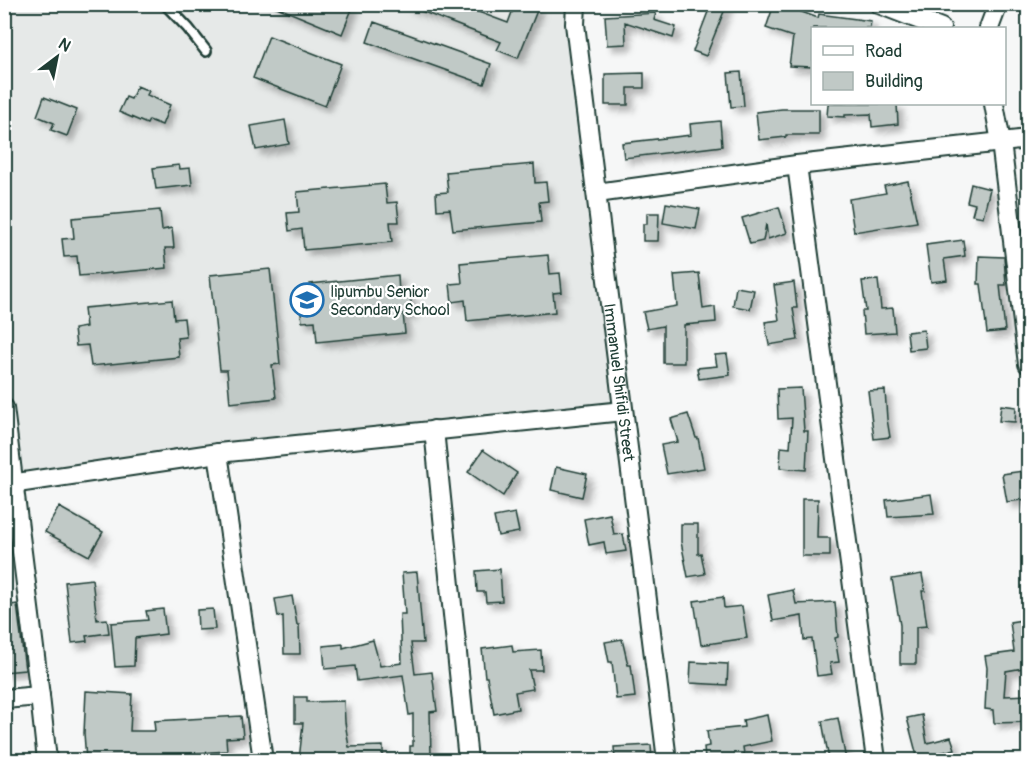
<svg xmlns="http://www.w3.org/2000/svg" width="1033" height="765" viewBox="0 0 1033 765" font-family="Pangolin,sans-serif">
	<defs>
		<filter id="shadow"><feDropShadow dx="5.5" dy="5.5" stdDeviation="3" flood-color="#0004"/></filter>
	</defs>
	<rect width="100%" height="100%" fill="#f6f7f7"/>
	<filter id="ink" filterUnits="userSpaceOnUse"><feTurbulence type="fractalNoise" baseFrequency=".0167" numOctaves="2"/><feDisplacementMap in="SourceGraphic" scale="12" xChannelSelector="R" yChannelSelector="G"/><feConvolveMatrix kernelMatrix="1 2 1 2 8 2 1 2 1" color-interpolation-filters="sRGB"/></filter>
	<g filter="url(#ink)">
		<!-- built -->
		<path fill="#e6e9e8" d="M4 5H576L623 411 5 485Z"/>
		<!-- building -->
		<path fill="#c0c9c6" stroke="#1f3d34" stroke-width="1.5" filter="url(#shadow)" d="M269 4H354L342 34Z
			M403 4H457L508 23 515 4H530L538 8 518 58 497 50 501 42Z
			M711 4H727L706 56 693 51Z
			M774 4H780L818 18 819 14 871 21 870 28H813V67L789 66 793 37 766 28Z
			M656 13 654 20 676 27 673 38 625 22 626 44 607 45 605 16Z
			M374 22 491 64 484 84 367 42Z
			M269 36 341 64 325 106 253 78Z
			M741 72 744 106 731 107 728 73Z
			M644 73V88H628V105H605V74Z
			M137 86 149 91 147 95 170 105 162 125 149 120 147 124 119 112 126 97 131 99Z
			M44 97 77 110 67 136 51 130 54 123 37 116Z
			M828 104H897L898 124 872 127 871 114 845 115V117L827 116Z
			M782 109H819V135H786V137L759 140 756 112Z
			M285 120 289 144 256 150 251 126Z
			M720 121 722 146 624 158 622 143 691 135 690 124Z
			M534 164 535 183 546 182 548 201 539 202 541 222 453 230 450 209 437 210 436 193 448 192 446 172Z
			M179 165 180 169 190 168 192 185 156 189 153 168Z
			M908 181 917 222 854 232 849 199 886 193 884 186Z
			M385 184 387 203 397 202 399 222H390L392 242 304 250 302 229 289 231 287 213 299 212 297 192Z
			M971 184 990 189 983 217 972 215 975 204 967 202Z
			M666 203 700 209 696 229 663 223Z
			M779 207 787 233 768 239 766 224 763 241 750 244 742 218Z
			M160 210 162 230 172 228 174 248H165L167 268 79 276 77 256 64 257 62 239 74 238 72 218Z
			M647 213H659L658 241H643V224H647Z
			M963 240 965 256 944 259 947 280 931 282 926 245Z
			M548 255 550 274 560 273 562 292 553 293 555 312 467 321 465 300 452 302 450 284 462 283 460 263Z
			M979 256 1004 257 1006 285H1000L1005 331 987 333 981 284H978Z
			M270 269 280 364 272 365 276 398 230 403 227 370H220L210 275Z
			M699 273 703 309 715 307 716 322 684 325V363H663V326L647 329 643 312 677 306 674 275Z
			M398 275 399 295 410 294 412 313 403 314 405 333 317 342 315 321 302 322 300 304 312 303 310 284Z
			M878 280 881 309 893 308 895 332 864 334 862 311H866L862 281Z
			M794 282 797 308H793L798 340 769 345 765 322 779 320 774 285Z
			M736 287 754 290 750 309 733 306Z
			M172 300 174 319 184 318 186 337 177 338 179 357 91 366 88 345 76 346 74 329 86 327 84 308Z
			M924 330 926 348 909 350 907 332Z
			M727 354 730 375 699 379 697 368 717 366 715 355Z
			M801 388 804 431H808L806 470 780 468 781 447 790 448 792 418 778 419 777 389Z
			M885 390 887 419 890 437 874 439 868 391Z
			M1001 405 1016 407 1015 422 999 421Z
			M688 414 696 438H698L704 468 667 474 661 445 678 442 671 419Z
			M483 450 517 473 503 496 468 472Z
			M556 467 587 474 582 497 551 490Z
			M1023 471 1028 499 1007 502 1002 474Z
			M931 494 934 514 888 517 886 500Z
			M802 499H818L817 538H830V556H802Z
			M59 507 103 532 89 556 45 532Z
			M515 513 519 532 498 536 494 517Z
			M610 514 614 535 623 534 626 551 606 554 604 542 589 545 584 519Z
			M681 524H698V554L701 553 705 574 688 577 681 542Z
			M500 569 502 601 486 602 485 592H477L476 571Z
			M417 572 423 643H411L415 674 432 672 437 711 430 712 431 757 410 758V746H413V714L409 715 403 675 357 681 355 666 325 669 323 646 343 644V648L373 640 380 666 402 663 400 614H405L402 573Z
			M922 574 925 591H922L927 626 916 627V664H900V625L892 579Z
			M92 579 97 620 107 619 109 633 86 636 87 641 72 643 65 582Z
			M793 590 796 604 835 602 838 637 835 638 839 662 830 663 832 674 817 676 812 639 804 640 802 616 773 621 768 595Z
			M292 596 297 625H299L300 654H284L283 616 278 617 275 599Z
			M723 597 724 608 742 606 747 638 701 645 694 601Z
			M17 604 25 670 4 672V606Z
			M163 609 166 634 135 638 134 666 115 667 111 623 148 620 146 611Z
			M213 609 215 629 198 630 197 610Z
			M1029 619V667L1006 671 1004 696 1029 695V722L994 723 993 710 985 709 987 668 985 656 1014 652 1010 622Z
			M622 639 628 665H631L635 697 616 699 612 662H609L605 642Z
			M512 645 513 652 541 650 542 670H529L533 689 515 692 518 709 494 714 487 677H485L482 649Z
			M691 662 728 664 727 685 690 683Z
			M86 691 132 694 130 731H155L154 721 241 716 243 737 226 738 227 751 172 755V760H86L84 733Z
			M295 697H307V702L344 701 345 722 349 747 383 746V760H299L303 723H295Z
			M767 715 772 741 743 747 745 760H705L704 747 709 746 707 731 744 727 743 720Z
			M922 715 927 743 951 737 955 749 932 755 934 760H918L907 718Z
			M838 718 846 760H829L822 721Z
			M651 745 652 760H615L614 747Z"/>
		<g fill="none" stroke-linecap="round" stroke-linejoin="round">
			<defs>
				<path id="lane" d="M165 4 188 28 206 51"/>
				<g id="street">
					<path id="s1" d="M576 4 575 24 667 760"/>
					<path d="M879 4 941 28"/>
					<path d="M989 28 998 4"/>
					<path d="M994 104 1001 142 1028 364"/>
					<path d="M797 165 876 760"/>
					<path d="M597 193 797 165 1028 139"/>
					<path d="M4 408 40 696 47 760"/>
					<path d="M434 430 468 760"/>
					<path d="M218 453 263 760"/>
					<path d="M4 485 218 453 623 411"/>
					<path d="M4 699 40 696"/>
				</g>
			</defs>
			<!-- lane casing -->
			<use href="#lane" stroke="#1f3d34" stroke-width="14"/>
			<!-- street casing -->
			<use href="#street" stroke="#1f3d34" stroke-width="22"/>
			<!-- lane -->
			<use href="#lane" stroke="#fff" stroke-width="9"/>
			<!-- street -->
			<use href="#street" stroke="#fff" stroke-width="18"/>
		</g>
	</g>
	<!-- icons -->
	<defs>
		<symbol id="school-ring" viewBox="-11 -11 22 22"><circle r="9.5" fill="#fff" stroke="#1f6fb2" stroke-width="1.5"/><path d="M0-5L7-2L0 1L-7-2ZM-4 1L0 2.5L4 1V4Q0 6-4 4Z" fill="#1f6fb2"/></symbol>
	</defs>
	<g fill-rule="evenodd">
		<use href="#school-ring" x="288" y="281" width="38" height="38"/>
	</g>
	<g text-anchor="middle" stroke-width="4.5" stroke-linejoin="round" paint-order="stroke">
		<!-- poi labels -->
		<g font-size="16" fill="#1f3d34" stroke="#fff" text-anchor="start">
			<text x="330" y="297">Iipumbu Senior<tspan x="330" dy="18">Secondary School</tspan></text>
		</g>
		<!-- street labels -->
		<g font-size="16" fill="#1f3d34" stroke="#fff">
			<text dy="6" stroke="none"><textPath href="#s1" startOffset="381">Immanuel Shifidi Street</textPath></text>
		</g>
	</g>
	<!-- margin -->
	<rect width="1033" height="765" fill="none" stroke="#fff" stroke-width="24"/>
	<rect x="12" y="12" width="1009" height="741" fill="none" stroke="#1f3d34" stroke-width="2" filter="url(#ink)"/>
	<!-- legend -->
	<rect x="811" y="27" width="195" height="78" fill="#ffffff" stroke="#a5b1ae" stroke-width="1.5"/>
	<rect x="823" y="46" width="30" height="9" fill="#ffffff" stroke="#a5b1ae" stroke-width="1.5"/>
	<text x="865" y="57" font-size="18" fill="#1f3d34">Road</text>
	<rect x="823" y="72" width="30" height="18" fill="#c0c9c6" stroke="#a5b1ae" stroke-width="1.5"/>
	<text x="865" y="87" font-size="18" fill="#1f3d34">Building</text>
	<!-- north arrow -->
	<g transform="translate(57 57) rotate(32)" stroke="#ffffff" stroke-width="4.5" paint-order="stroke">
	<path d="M0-4.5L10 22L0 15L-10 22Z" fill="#1f3d34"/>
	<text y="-9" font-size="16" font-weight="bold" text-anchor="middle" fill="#1f3d34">N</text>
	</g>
</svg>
